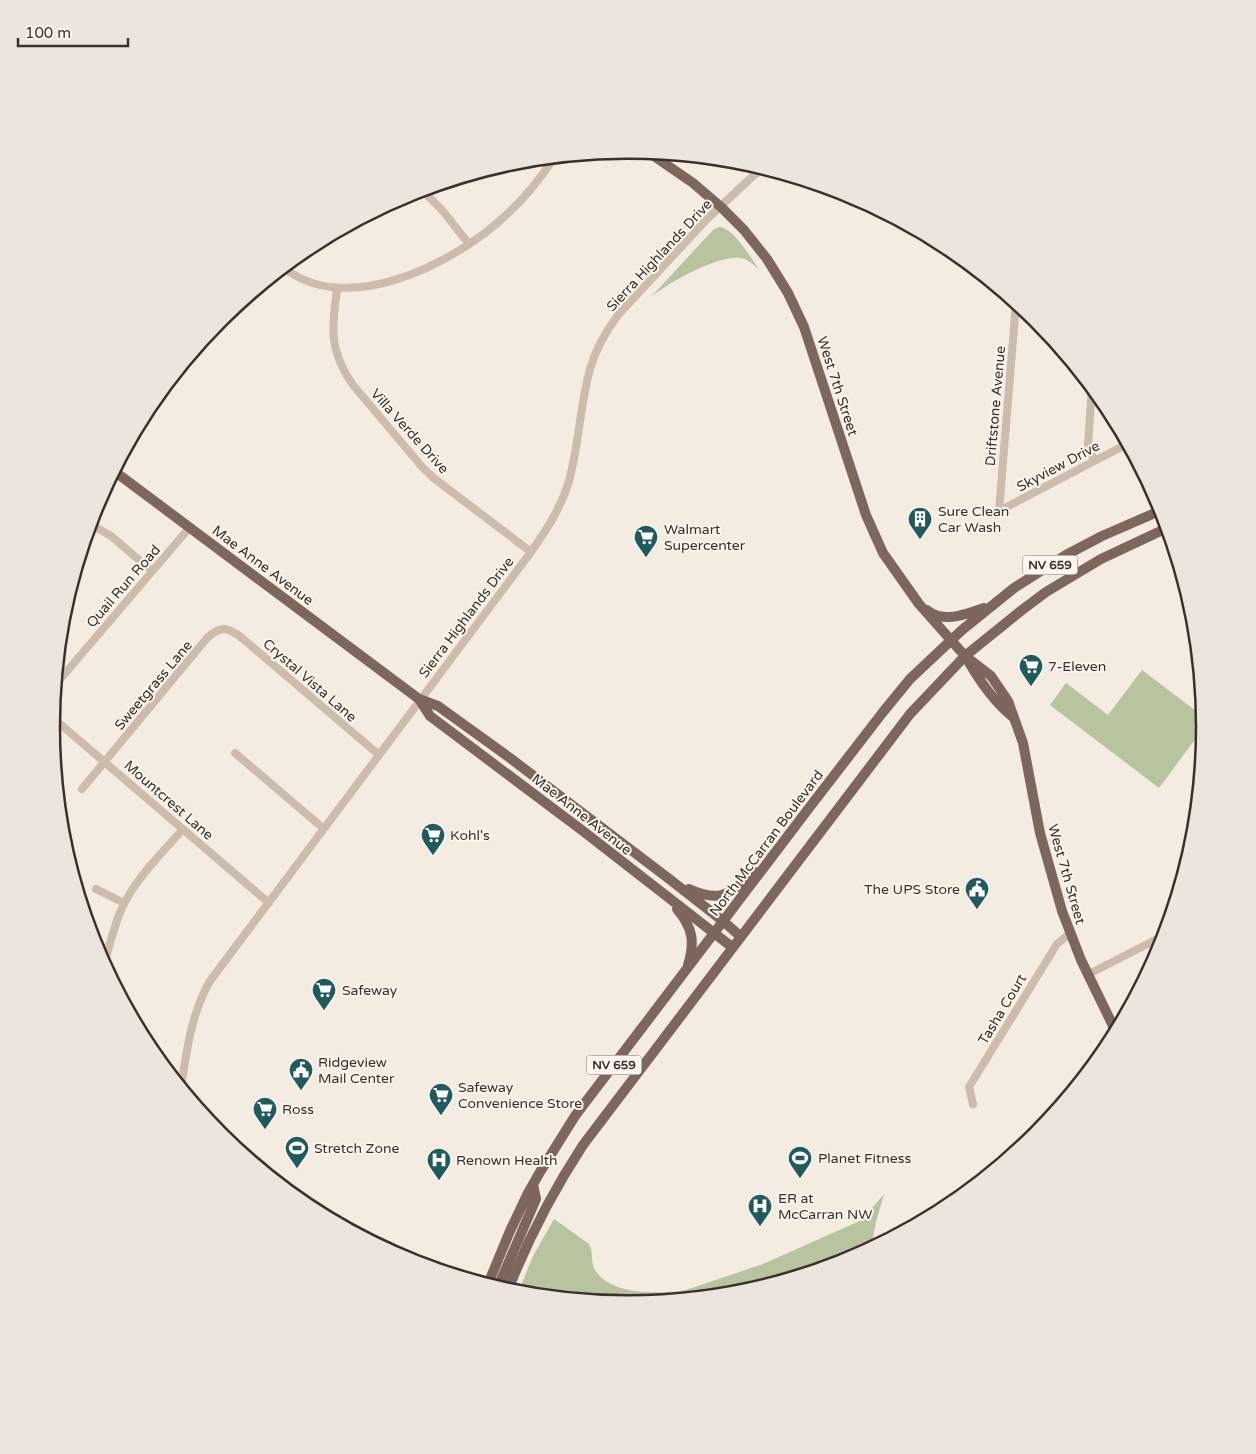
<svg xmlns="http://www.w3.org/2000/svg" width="1256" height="1454" viewBox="0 0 1256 1454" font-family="'Varela Round',sans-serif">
	<rect width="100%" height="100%" fill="#f4ebe1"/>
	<!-- grass -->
	<path fill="#b8c4a0" d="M719 227C733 227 752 259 759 270 754 265 748 259 740 258 717 255 668 283 651 297L713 230Z
		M1142 670 1204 717 1205 726 1159 788 1050 705 1066 683 1108 715Z
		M884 1194 876 1222 871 1248 848 1260 740 1293 628 1304 518 1293 533 1256 554 1219 589 1244C594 1252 590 1262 595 1270 611 1296 660 1294 686 1290L763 1264 862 1220Z"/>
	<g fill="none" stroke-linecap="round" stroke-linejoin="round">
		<!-- minor -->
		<path stroke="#cdbbac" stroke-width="8" d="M422 190 442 210 469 244
			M283 267C346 319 455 263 505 216 524 199 540 179 554 158
			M337 288C335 308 330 333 337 353 340 364 346 375 353 385L423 468 435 479 531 552
			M1092 387 1088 444 1094 461
			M999 511 1016 303
			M999 511 1127 444
			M90 524 111 536 152 571
			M56 684 190 527
			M52 717 269 903
			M235 753 323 828
			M82 789 207 638C221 625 228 627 242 638L378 754
			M96 889 124 903
			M104 964C111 941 116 916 129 895 143 871 165 850 183 829
			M1087 975 1165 935
			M181 1087C187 1050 191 1014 210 981L531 552C547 529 561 508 569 481 579 444 580 405 590 369 596 349 606 331 618 315L708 218 753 176 764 168
			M973 1104 969 1087 1057 944 1070 933"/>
		<!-- major -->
		<path stroke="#7d675c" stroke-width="10" d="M648 152 693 183 721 207 744 230 767 259 788 293 804 327 866 515 883 553 919 604 965 656 991 676 1008 701 1023 743 1040 833 1062 911 1081 960 1116 1032
			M114 471 419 699 438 706 510 758 668 878 723 921 740 936
			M927 610C944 624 966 614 984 608
			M967 659C979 680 994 702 1013 717
			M419 699 430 716 583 831 732 947
			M689 889C722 904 729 893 755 872
			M677 909C693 928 695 942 688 965
			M488 1284 510 1231 528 1193 540 1172 575 1116 809 808 883 712 910 679 962 630 1014 588 1066 555 1102 536 1162 510
			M498 1287 536 1199 533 1184
			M508 1290C528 1239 553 1191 583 1145L910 714 965 656 1022 610 1046 592 1101 559 1167 528"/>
	</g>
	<!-- icons -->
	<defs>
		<symbol id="building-pin" viewBox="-11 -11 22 30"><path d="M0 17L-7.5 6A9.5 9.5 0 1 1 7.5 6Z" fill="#1f5a5e" stroke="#fbf5ee"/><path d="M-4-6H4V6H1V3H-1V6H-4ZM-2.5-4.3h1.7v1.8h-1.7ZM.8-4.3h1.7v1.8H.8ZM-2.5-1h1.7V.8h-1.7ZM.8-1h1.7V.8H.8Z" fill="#fff"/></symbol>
		<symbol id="supermarket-pin" viewBox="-11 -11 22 30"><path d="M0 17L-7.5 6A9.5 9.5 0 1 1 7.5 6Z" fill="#1f5a5e" stroke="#fbf5ee"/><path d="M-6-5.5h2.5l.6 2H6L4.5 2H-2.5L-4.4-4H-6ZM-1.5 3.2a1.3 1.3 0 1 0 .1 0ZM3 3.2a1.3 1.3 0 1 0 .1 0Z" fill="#fff"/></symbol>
		<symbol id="civic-pin" viewBox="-11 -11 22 30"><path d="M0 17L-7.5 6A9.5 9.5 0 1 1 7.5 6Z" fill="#1f5a5e" stroke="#fbf5ee"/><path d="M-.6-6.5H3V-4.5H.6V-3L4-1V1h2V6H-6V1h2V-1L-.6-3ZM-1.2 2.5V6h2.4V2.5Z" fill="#fff"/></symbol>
		<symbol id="stadium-pin" viewBox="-11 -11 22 30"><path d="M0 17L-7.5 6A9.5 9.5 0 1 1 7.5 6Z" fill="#1f5a5e" stroke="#fbf5ee"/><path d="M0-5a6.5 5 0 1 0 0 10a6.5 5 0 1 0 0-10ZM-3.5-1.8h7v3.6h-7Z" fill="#fff"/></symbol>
		<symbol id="hospital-pin" viewBox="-11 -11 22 30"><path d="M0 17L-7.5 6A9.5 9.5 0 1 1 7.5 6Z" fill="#1f5a5e" stroke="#fbf5ee"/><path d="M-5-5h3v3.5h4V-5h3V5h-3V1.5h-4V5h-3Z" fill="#fff"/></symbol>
	</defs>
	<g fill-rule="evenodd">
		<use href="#building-pin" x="906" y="505" width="28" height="38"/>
		<use href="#supermarket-pin" x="632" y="523" width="28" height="38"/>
		<use href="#supermarket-pin" x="1017" y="652" width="28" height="38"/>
		<use href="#supermarket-pin" x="419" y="821" width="28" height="38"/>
		<use href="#civic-pin" x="963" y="875" width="28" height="38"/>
		<use href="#supermarket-pin" x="310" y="976" width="28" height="38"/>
		<use href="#civic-pin" x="287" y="1056" width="28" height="38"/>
		<use href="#supermarket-pin" x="427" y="1081" width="28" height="38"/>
		<use href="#supermarket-pin" x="251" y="1095" width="28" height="38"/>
		<use href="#stadium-pin" x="283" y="1134" width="28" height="38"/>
		<use href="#stadium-pin" x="786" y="1144" width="28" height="38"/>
		<use href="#hospital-pin" x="425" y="1146" width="28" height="38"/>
		<use href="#hospital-pin" x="746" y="1192" width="28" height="38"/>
	</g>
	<g text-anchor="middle" stroke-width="4" stroke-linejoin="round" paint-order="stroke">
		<!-- shield labels -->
		<g fill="#fbf5ee" stroke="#756b66" stroke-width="1">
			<rect x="1022.5" y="555.5" width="55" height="19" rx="4"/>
			<rect x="586.5" y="1055.5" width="55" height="19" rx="4"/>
		</g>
		<g font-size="12" font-weight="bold" fill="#3b302b">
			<text x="1050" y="569">NV 659</text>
			<text x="614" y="1069">NV 659</text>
		</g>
		<!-- street labels -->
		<g font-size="14" fill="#3b302b" stroke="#fbf5ee">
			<text transform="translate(659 255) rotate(-47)" y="5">Sierra Highlands Drive</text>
			<text transform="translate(838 386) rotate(72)" y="5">West 7th Street</text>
			<text transform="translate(995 406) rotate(-85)" y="5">Driftstone Avenue</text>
			<text transform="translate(410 431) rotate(48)" y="5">Villa Verde Drive</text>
			<text transform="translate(1058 466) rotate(-28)" y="5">Skyview Drive</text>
			<text transform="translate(263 565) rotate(37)" y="5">Mae Anne Avenue</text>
			<text transform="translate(123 586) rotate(-49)" y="5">Quail Run Road</text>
			<text transform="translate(466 617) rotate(-53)" y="5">Sierra Highlands Drive</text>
			<text transform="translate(310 680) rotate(41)" y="5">Crystal Vista Lane</text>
			<text transform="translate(153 685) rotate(-50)" y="5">Sweetgrass Lane</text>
			<text transform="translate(169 800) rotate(41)" y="5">Mountcrest Lane</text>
			<text transform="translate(582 814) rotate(38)" y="5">Mae Anne Avenue</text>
			<text transform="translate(766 843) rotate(-53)" y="5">North McCarran Boulevard</text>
			<text transform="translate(1067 874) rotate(74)" y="5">West 7th Street</text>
			<text transform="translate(1002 1009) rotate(-59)" y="5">Tasha Court</text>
		</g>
		<!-- poi labels -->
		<g font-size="14" fill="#3b302b" stroke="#fbf5ee" text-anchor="start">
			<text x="938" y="516">Sure Clean<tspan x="938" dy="16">Car Wash</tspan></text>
			<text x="664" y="534">Walmart<tspan x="664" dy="16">Supercenter</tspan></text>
			<text x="1048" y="671">7-Eleven</text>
			<text x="450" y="840">Kohl's</text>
			<text x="960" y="894" text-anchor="end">The UPS Store</text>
			<text x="342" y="995">Safeway</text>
			<text x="318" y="1067">Ridgeview<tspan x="318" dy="16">Mail Center</tspan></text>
			<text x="458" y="1092">Safeway<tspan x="458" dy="16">Convenience Store</tspan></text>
			<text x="282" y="1114">Ross</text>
			<text x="314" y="1153">Stretch Zone</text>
			<text x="818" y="1163">Planet Fitness</text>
			<text x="456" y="1165">Renown Health</text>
			<text x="778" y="1203">ER at<tspan x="778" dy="16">McCarran NW</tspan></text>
		</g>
	</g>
	<!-- crop -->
	<path d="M0 0H1256V1454H0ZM60 727a568 568 0 1 1 1136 0a568 568 0 1 1-1136 0Z" fill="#ece5de" fill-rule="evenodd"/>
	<path fill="none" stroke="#3b302b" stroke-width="2.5" d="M60 727a568 568 0 1 1 1136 0a568 568 0 1 1-1136 0Z"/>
	<!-- scale -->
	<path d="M18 38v8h110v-8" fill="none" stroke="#3b302b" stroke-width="2.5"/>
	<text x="25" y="38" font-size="15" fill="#3b302b" stroke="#fbf5ee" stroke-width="4" paint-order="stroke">100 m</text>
</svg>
